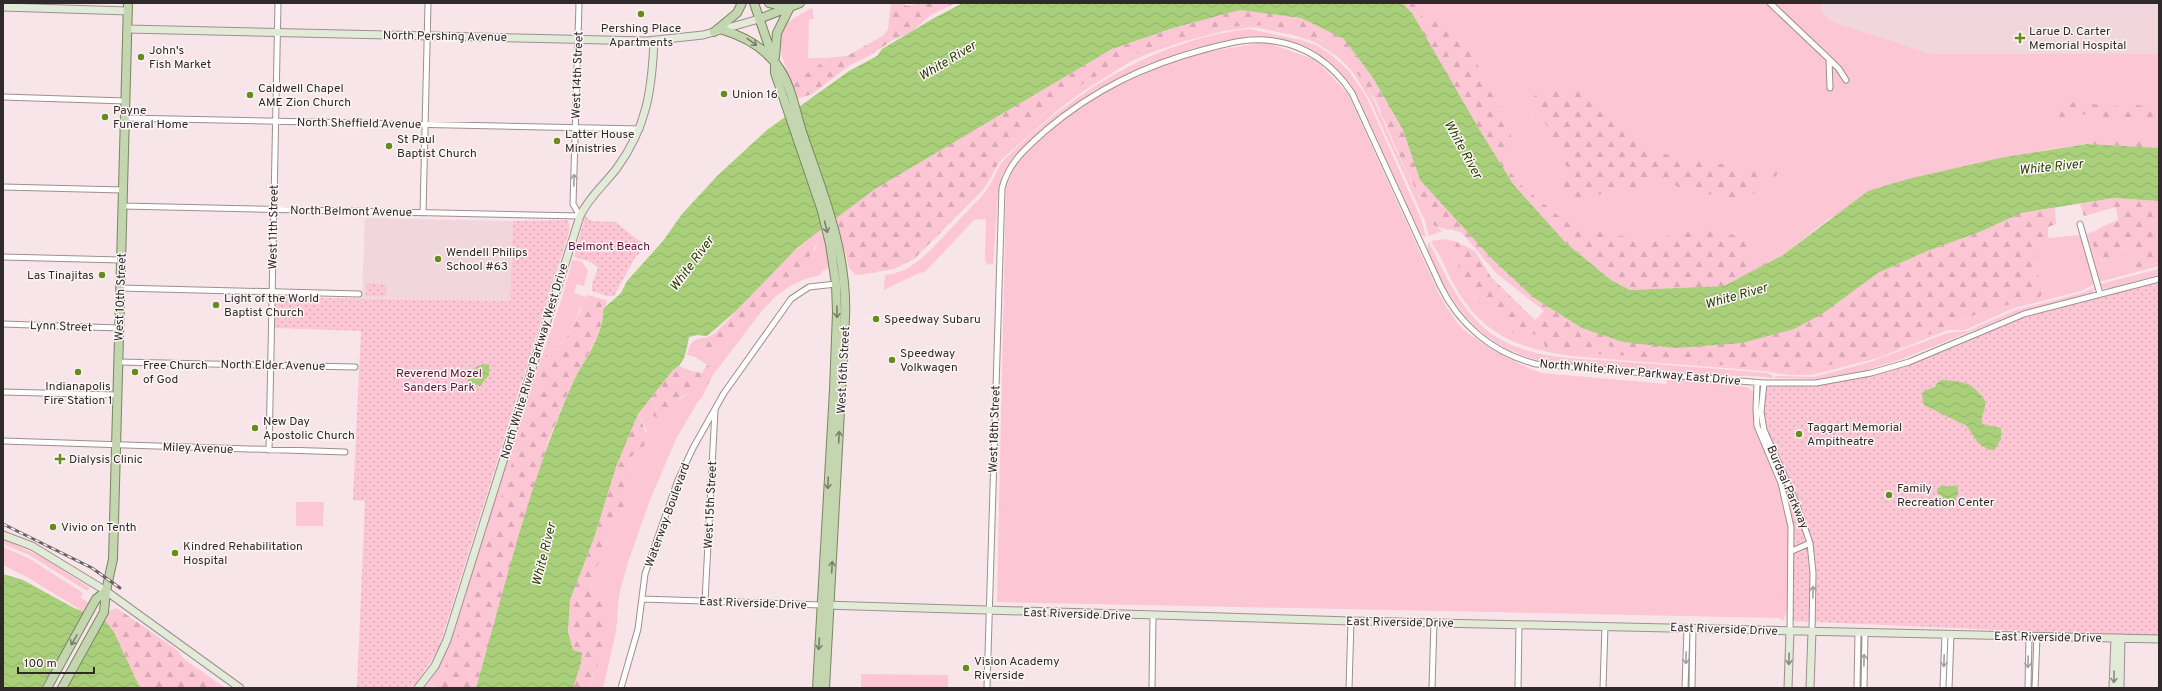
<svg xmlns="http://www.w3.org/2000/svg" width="2162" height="691" viewBox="0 0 2162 691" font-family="Overpass,sans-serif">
	<defs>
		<pattern id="forest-firs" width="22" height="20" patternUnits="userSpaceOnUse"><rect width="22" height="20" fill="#fdc6d4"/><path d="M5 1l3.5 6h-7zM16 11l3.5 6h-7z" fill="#d9aab6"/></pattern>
		<pattern id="park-dots" width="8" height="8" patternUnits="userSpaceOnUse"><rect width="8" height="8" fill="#fdc6d4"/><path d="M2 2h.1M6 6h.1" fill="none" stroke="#d9aab6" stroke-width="1.8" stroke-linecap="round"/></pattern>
		<pattern id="water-waves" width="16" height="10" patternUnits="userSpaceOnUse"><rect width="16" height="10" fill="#a9cf7a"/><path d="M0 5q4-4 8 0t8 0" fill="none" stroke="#92b26a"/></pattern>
	</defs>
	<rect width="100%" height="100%" fill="#f8e5e9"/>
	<!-- built -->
	<path fill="#f1d6dd" d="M1821 3H2159V54H1931L1830 21 1821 10Z
		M365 218 513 221 510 301 362 298Z"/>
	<!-- grass -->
	<path fill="#fdc6d4" d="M1402 3H1821V10L1830 21 1931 54H2159V148L2087 144 2044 150 1830 218 1783 255 1751 272 1599 255 1513 184 1479 129 1412 13Z
		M812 8 814 19H809L808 58H825C816 70 804 76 789 77 775 36 771 29 812 8Z
		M1264 25C1282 29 1305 32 1322 41 1365 62 1379 115 1398 155 1410 178 1422 202 1433 225L1443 231 1429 236 1425 221 1369 98 1352 71 1338 57 1315 42 1293 35 1253 27 1224 31 1185 41 1147 54 1128 63 1082 92 1059 109 1002 159C995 168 991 179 984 189L1008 145 1053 106 1081 85 1106 70 1131 56 1155 46 1223 27Z
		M1249 29 1301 40 1316 45 1329 53 1348 70 1366 96 1421 219 1426 237 1421 235 1360 101 1343 75 1329 61 1307 47 1273 37 1249 36 1194 48 1145 65 1095 90 1047 125 1013 158 1002 175 998 196 993 264 988 265 985 260 986 219 974 220 925 272 919 273 884 290 885 275C894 274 903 271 911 266 930 254 945 234 961 218 970 207 982 198 989 186 995 178 997 167 1004 160 1072 93 1153 40 1249 29Z
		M1265 42 1316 60 1348 94 1439 294C1446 306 1452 317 1461 327 1477 343 1521 366 1542 373L1666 384 1667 379 1700 381 1747 387 1754 392V418L1779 480 1785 503 1789 532 1787 611 1783 621 1779 618 997 602 1006 186 1019 158 1050 131 1091 98 1183 56Z
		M2094 231 2091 244 2097 246 2101 252 2102 264C2113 259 2118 257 2124 247L2130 251 2131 262 2127 265V270L2159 263V266L2099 282 2086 234Z
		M2081 235 2095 284 2081 291 2014 308 1965 330H1948L1878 358 1812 375H1788L1764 371 1581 357C1527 351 1486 339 1457 290 1450 279 1445 266 1439 254 1436 250 1433 246 1431 241L1445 239 1457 242 1455 246 1458 256 1473 297 1504 321 1514 334H1541L1545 347 1610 355 1576 331 1600 334 1619 355 1812 374 1820 367 1889 352 1979 313 2018 302 2027 303 2043 291 2038 279 2037 260 2041 244 2048 238Z
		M819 238 825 240 830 267 822 271 820 275 805 279 790 286 775 297 761 312 713 375 702 397 697 403 676 439 650 500 628 562 619 595 616 632 603 688H589L594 676 607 588 597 594H592L590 582 601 558 614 512 630 472 631 456 638 453 647 431 638 414 650 399 658 405 655 411C681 402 695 390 715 370L695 357 697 348 705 345 721 349 762 302 792 275 816 248 817 239Z
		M1429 242C1445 275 1460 309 1489 332 1528 361 1580 358 1626 362 1674 365 1721 369 1768 373L1772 375 1773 378C1754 375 1735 377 1715 375 1675 373 1634 370 1594 366 1577 364 1559 365 1543 361 1482 349 1448 304 1427 248Z
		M575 260 582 262 588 270 584 286 577 284 574 293 586 297 588 295 606 300 607 303 603 309 602 301 580 309C572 328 567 344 547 352L451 656 434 686 424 688C439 671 448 651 455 629L523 411 562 298 572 261Z
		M2159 269V275L2106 289 2102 288 2100 284Z
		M2096 287 2092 293 2012 315 1902 359 1867 370 1818 379 1774 378 1776 376 1814 377 1870 362 1947 333 1967 331 2016 310 2082 293Z
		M296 502H324L323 526H296Z
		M3 539 42 557 90 588 87 591 29 555 3 544Z
		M3 547 30 559 83 593 81 598 89 603 84 612 27 577 3 565Z
		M861 674 948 675V688H861Z"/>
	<!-- forest -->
	<path fill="url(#forest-firs)" d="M891 3H901L907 6 921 3H955L931 15 911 32 893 40 869 56 850 65 812 94 797 99 789 77C804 76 816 70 825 58L847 56 884 35 888 29Z
		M1406 3H1413L1421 14 1469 94 1432 32 1427 19 1429 13H1436C1468 40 1479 67 1497 103 1502 112 1508 121 1510 131 1512 137 1510 145 1512 152L1505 155 1504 159 1507 168 1522 186 1566 222 1634 239 1665 237 1692 231 1713 230 1722 231 1753 242 1748 256 1753 264 1761 260 1766 264 1724 286 1630 290 1611 280 1566 243 1513 184 1479 129Z
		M1240 10 1301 18 1344 39 1373 78 1403 130 1420 180 1492 259 1534 298 1582 328 1794 329 1822 313 1878 273 1925 252 1982 231 2021 213 2055 208 2056 224 2048 227V238C2033 251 2036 274 2043 291L2039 299 2026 303 2018 302 1979 313 1889 352 1821 367 1812 374 1619 355 1604 341 1578 332 1611 355 1549 350 1545 347 1541 334 1514 335C1499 315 1469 300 1461 277 1458 267 1458 256 1455 246L1457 242 1475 251 1491 277 1535 320 1544 311 1496 273 1462 233C1452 228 1444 231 1433 225L1398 153 1376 101 1351 64 1336 50 1322 40 1264 25 1223 27 1155 46 1131 56 1081 85 1053 106 1008 145 984 189 914 259 894 269 860 275H856L849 268 836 218 875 189 1112 49 1173 28Z
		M1580 86 1627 133 1635 140 1662 154 1677 155 1690 160 1730 165 1749 171 1760 172 1780 162 1782 166 1776 176 1764 180 1756 192 1741 201 1716 194 1700 195 1666 182 1654 180 1636 188 1627 187 1583 199 1573 196 1567 190 1558 187 1559 181 1571 177C1568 166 1558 158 1563 145L1552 137 1543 118 1536 115 1532 98 1541 91H1563Z
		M2156 101H2159V121L2137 116 2109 122 2099 116 2083 114 2070 119 2057 116V110L2074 102 2120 107 2134 103 2140 106Z
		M2140 140 2159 141V148L2087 144 2084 141Z
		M2114 198 2159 201V263L2127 270 2126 268 2131 258 2130 251 2124 247C2120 255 2114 263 2105 266L2102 264C2102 246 2097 251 2089 242 2090 229 2107 225 2118 220L2116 207 2084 216 2080 204Z
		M822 228 825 240 817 239C816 259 776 288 762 303 747 318 735 334 721 349L700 346 697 348 695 357 687 355C694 329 703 345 717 331 752 297 782 258 822 228Z
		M590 300 602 301 603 314 599 334 572 384 549 439 476 688H433L451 656 547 352C576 340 569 319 590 300Z
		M707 365 715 370 708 384 681 397 661 422 653 415 658 405 650 399 673 370 679 366 691 371 702 373Z
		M638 414 649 439 638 453 631 456 628 495 622 509 614 512 601 558 590 582 592 594H597L607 588 603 650 589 688H573L581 663 573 650 568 632 570 600 594 538 616 467Z
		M117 608 177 650 183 658 225 688H140L114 632 104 619 109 611Z"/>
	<!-- park -->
	<path fill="url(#park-dots)" d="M585 216 592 221 616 222 634 237 644 243 646 246 634 259 614 296H607L592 291V284L598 268 591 262 574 257Z
		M568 220 570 229 438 650 416 684 410 688H357L365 501 353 500 361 331 273 328 274 297 510 301 513 221Z
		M366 283 386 284V296H366Z
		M2159 283V637L1793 621 1794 530 1761 427 1763 387 1858 376 1909 362 2036 311Z"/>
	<!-- water -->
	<path fill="url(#water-waves)" d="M963 3H1402L1412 13 1479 129 1513 184 1566 243 1611 280 1630 290 1724 286 1783 255 1868 191 1908 179 2000 158 2087 144 2159 148V201L2114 198 2021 213 1982 231 1925 252 1878 273 1822 314 1794 329 1742 343 1676 348 1623 342 1582 328 1534 298 1492 259 1420 180 1403 130 1373 78 1344 39 1301 18 1240 10 1173 28 1112 49 875 189 798 247 736 311 707 336 697 335 689 337C686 350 686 363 673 370L638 414 616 467 594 538 570 600 568 632 573 650 582 653 581 663 573 688H476C505 587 529 483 571 387 582 361 604 338 603 309L621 293 627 281 663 241 682 214 718 175 767 130 849 71 877 56 882 49 934 18Z
		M483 364 489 365V375L480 386 468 383C466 373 475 367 483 364Z
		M1942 380C1956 381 1969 381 1979 393 1982 396 1985 398 1985 403 1986 411 1980 417 1982 424L2001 428V439L1995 449 1989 450 1978 443 1967 426 1924 405 1922 395 1924 391 1935 387 1938 382Z
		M1942 485 1948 487 1956 485C1961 491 1956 500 1951 505L1943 503 1942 496 1937 493V489Z
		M3 574 23 580 74 608 104 619 114 632 140 688H6L3 686Z"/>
	<!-- pier -->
	<path fill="#f8e5e9" d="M85 611 103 618 66 688H41Z"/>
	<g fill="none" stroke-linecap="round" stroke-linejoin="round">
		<defs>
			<path id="street" d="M579 3 573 204 580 216
				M1770 3 1829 59 1830 88
				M1829 59 1839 69 1846 80
				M3 97 125 101
				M125 118 640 129
				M3 187 123 190
				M122 206 580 216
				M423 213 428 3
				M2080 224 2100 294
				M3 257 121 260
				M120 288 359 294
				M3 324 119 328
				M118 362 355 367
				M1757 383 1756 409 1757 426 1781 483 1791 527 1790 631
				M1764 383 1761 412 1764 430 1795 500 1810 543 1813 573 1812 631
				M3 392 117 395
				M3 441 345 452
				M269 450 278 3
				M1792 551 1810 543
				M642 599 821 605
				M705 601 715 410
				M621 688 638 629 645 574 678 480 693 448 724 393 791 299 809 287 836 284
				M987 688 1002 188C1009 162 1026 148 1045 131 1093 90 1145 65 1206 49 1229 43 1251 37 1274 41 1308 46 1334 66 1352 93L1440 285C1459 325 1493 353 1536 364L1764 383H1816L1871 373 1909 362 2024 314 2159 279
				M1152 688 1153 616
				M1349 688 1351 621
				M1432 688 1434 622
				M1518 688 1519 624
				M1603 688 1605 626
				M1685 688 1687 628
				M1692 688 1693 628
				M1857 688 1858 633
				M1864 688 1865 632
				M1943 688 1945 634
				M1949 688 1951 634
				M2028 688 2029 636
				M2035 688 2037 636"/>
			<path id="secondary" d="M3 7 128 11
				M127 29 647 41 703 35 759 19
				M3 535 32 546 106 591 240 688
				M824 605 1351 621 2159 639
				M418 688 435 666 447 640 580 216C589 197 605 184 617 168 647 127 652 89 654 40
				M1788 688 1790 631
				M1810 688 1812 631
				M2113 688 2115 638
				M2120 688 2121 638"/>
			<path id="primary" d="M754 3 775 64V73L822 211 830 244 836 284 837 312 834 390 817 688
				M769 3 789 7
				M759 19 800 3
				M723 30C746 37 768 50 781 71 792 89 796 113 802 132 823 193 848 253 845 318L825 688
				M714 32 737 13 742 3
				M775 57 777 33 790 7
				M47 688 96 599 106 591
				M62 688 104 612 106 591 113 559 128 3"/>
		</defs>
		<!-- street casing -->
		<use href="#street" stroke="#9f8e92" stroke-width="7"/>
		<!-- secondary casing -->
		<use href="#secondary" stroke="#9f8e92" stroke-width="9"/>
		<!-- primary casing -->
		<use href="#primary" stroke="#77885e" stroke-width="10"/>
		<!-- street -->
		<use href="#street" stroke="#fff" stroke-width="5"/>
		<!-- secondary -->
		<use href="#secondary" stroke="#e2ebd7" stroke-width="7"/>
		<!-- primary -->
		<use href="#primary" stroke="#c4d6af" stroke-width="8"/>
		<defs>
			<path id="rail" d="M3 524 92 568 120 588"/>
		</defs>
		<!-- rail casing -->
		<use href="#rail" stroke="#6c6164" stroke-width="3"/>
		<!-- rail -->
		<use href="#rail" stroke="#fdf6f7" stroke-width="1.5" stroke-dasharray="4.5" stroke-linecap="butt"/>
	</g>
	<!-- one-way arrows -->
	<defs><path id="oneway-shaft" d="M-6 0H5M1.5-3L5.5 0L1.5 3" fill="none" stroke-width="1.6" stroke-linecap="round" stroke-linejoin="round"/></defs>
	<g stroke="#7a806d">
		<use href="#oneway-shaft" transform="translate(752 42) rotate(36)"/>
		<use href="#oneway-shaft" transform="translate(826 227) rotate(76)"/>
		<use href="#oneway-shaft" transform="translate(837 312) rotate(90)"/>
		<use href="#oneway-shaft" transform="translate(839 437) rotate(-87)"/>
		<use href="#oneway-shaft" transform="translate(828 483) rotate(93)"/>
		<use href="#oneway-shaft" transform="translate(832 567) rotate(-87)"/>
		<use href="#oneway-shaft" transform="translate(74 640) rotate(120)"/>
		<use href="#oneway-shaft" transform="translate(819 644) rotate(94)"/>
	</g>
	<g stroke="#a29fa0">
		<use href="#oneway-shaft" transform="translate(574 180) rotate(-88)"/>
		<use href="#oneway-shaft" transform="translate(1813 592) rotate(-89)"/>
		<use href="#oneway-shaft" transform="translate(1686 658) rotate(91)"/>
		<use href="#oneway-shaft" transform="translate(1864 660) rotate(-89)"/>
		<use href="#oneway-shaft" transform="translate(1944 661) rotate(92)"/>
		<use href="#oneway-shaft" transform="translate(2028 662) rotate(91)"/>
	</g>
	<g stroke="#898a81">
		<use href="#oneway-shaft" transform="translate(1789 659) rotate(91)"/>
		<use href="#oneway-shaft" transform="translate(2114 677) rotate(92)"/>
	</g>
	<!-- markers -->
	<g fill="#658d1c" stroke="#fdf6f7" stroke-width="1.5">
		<circle cx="641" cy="14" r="4"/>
		<path d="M2018 32h4v4h4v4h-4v4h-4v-4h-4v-4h4z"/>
		<circle cx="141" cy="57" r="4"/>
		<circle cx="724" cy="94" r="4"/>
		<circle cx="250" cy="95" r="4"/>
		<circle cx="105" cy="117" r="4"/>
		<circle cx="557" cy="141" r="4"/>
		<circle cx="389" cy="146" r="4"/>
		<circle cx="438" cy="259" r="4"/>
		<circle cx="102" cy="275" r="4"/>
		<circle cx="216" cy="305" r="4"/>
		<circle cx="876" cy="319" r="4"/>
		<circle cx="892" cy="360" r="4"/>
		<circle cx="78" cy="372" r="4"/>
		<circle cx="135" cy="372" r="4"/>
		<circle cx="255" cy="428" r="4"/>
		<circle cx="1799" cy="434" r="4"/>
		<path d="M58 453h4v4h4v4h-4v4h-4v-4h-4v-4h4z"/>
		<circle cx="1889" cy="495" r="4"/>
		<circle cx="53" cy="527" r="4"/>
		<circle cx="175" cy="553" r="4"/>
		<circle cx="966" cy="668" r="4"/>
	</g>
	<g text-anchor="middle" stroke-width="3" stroke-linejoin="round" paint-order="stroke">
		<!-- poi labels -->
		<g font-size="12" fill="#30292b" stroke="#fdf6f7" text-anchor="start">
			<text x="641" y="32" text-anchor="middle">Pershing Place<tspan x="641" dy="14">Apartments</tspan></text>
			<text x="2029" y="35">Larue D. Carter<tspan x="2029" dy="14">Memorial Hospital</tspan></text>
			<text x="149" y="54">John's<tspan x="149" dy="14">Fish Market</tspan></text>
			<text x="258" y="92">Caldwell Chapel<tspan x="258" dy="14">AME Zion Church</tspan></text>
			<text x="732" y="98">Union 16</text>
			<text x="113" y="114">Payne<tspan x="113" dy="14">Funeral Home</tspan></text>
			<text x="565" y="138">Latter House<tspan x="565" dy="14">Ministries</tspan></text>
			<text x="397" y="143">St Paul<tspan x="397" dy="14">Baptist Church</tspan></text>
			<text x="446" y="256">Wendell Philips<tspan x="446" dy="14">School #63</tspan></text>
			<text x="94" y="279" text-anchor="end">Las Tinajitas</text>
			<text x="224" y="302">Light of the World<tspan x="224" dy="14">Baptist Church</tspan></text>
			<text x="884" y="323">Speedway Subaru</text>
			<text x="900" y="357">Speedway<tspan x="900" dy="14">Volkwagen</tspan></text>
			<text x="143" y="369">Free Church<tspan x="143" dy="14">of God</tspan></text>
			<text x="78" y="390" text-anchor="middle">Indianapolis<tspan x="78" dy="14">Fire Station 1</tspan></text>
			<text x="263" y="425">New Day<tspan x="263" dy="14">Apostolic Church</tspan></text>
			<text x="1807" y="431">Taggart Memorial<tspan x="1807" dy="14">Ampitheatre</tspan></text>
			<text x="69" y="463">Dialysis Clinic</text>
			<text x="1897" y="492">Family<tspan x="1897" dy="14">Recreation Center</tspan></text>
			<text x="61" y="531">Vivio on Tenth</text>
			<text x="183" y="550">Kindred Rehabilitation<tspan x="183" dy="14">Hospital</tspan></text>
			<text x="974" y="665">Vision Academy<tspan x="974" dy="14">Riverside</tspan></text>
		</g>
		<!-- street labels -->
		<g font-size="12" fill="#30292b" stroke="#fdf6f7">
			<text transform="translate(445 36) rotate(1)" y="4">North Pershing Avenue</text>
			<text transform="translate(577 75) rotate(-88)" y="4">West 14th Street</text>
			<text transform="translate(359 123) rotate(1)" y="4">North Sheffield Avenue</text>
			<text transform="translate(351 211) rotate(1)" y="4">North Belmont Avenue</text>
			<text transform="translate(273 227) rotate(-89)" y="4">West 11th Street</text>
			<text transform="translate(120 297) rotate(-88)" y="4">West 10th Street</text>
			<text transform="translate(61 326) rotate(2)" y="4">Lynn Street</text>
			<text transform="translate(534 361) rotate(-73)" y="4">North White River Parkway West Drive</text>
			<text transform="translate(273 365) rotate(1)" y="4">North Elder Avenue</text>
			<text transform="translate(843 370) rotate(-87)" y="4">West 16th Street</text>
			<text transform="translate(1640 372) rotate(5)" y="4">North White River Parkway East Drive</text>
			<text transform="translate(994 429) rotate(-88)" y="4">West 18th Street</text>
			<text transform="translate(198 448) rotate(2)" y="4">Miley Avenue</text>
			<text transform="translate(1788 487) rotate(67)" y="4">Burdsal Parkway</text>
			<text transform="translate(710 505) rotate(-87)" y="4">West 15th Street</text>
			<text transform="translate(667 515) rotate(-70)" y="4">Waterway Boulevard</text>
			<text transform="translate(753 603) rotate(2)" y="4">East Riverside Drive</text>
			<text transform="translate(1077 614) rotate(2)" y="4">East Riverside Drive</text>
			<text transform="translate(1400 622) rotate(1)" y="4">East Riverside Drive</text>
			<text transform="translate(1724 629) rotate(2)" y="4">East Riverside Drive</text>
			<text transform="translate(2048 637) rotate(1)" y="4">East Riverside Drive</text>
		</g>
		<!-- park labels -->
		<g font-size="12" fill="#630f32" stroke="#fdf6f7">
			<text x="609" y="250">Belmont Beach</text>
			<text x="439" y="377">Reverend Mozel<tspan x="439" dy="14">Sanders Park</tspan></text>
		</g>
		<!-- water labels -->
		<g font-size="13" font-style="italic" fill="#2b4100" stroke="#fdf6f7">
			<text transform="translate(947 60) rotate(-31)" y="5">White River</text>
			<text transform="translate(1464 149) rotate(61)" y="5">White River</text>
			<text transform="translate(2051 166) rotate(-6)" y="5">White River</text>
			<text transform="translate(691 263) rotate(-53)" y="5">White River</text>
			<text transform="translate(1736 295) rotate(-16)" y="5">White River</text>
			<text transform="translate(543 554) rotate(-76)" y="5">White River</text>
		</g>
	</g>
	<!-- border -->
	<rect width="2162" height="691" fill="none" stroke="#30292b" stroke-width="8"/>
	<!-- scale -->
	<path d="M18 667v6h76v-6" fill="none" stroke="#30292b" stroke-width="2"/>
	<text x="24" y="667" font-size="12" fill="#30292b" stroke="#fdf6f7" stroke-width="3" paint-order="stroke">100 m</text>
</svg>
